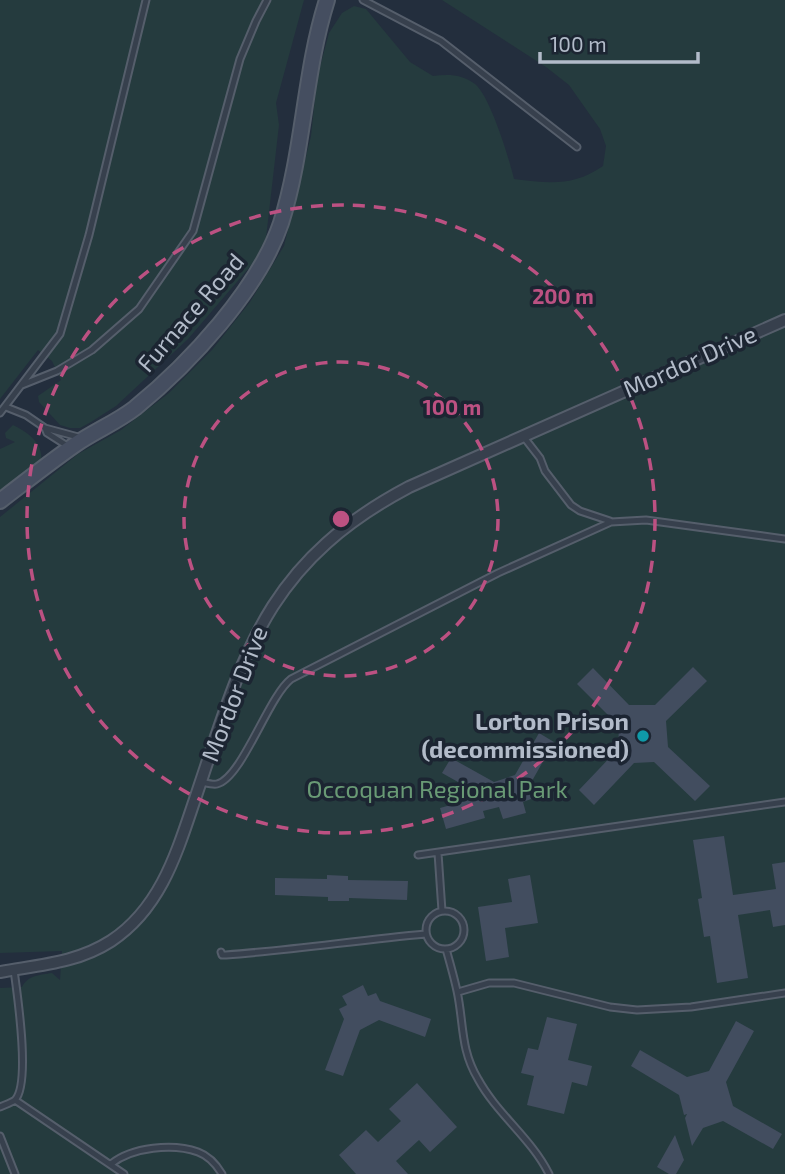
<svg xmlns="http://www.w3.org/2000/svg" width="785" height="1174" viewBox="0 0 785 1174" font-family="'Exo 2',sans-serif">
	<rect width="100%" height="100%" fill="#232e3d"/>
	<!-- green -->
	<path fill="#253b3e" d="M0 0H304L276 103 279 125 266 238 254 262 188 339 116 406 91 422 80 428H70L60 425 39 402 38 396 61 380 52 361 38 350 0 399Z
		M442 0H785V1174H0V988L22 987C28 975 40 975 52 973L60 980 62 951 0 953V517L78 454 121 430 169 393 212 350 250 302 284 246 311 136 317 78 329 33 342 13 354 6 366 9 410 62 433 76C448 74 462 74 475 84 490 96 509 158 514 179 548 183 573 187 603 166L606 146 600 129 569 85 546 67Z
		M13 425C27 432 44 443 41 461L0 494V449L15 442 6 438 5 433Z"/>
	<!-- building -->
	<path fill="#424d5f" d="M693 667 707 681 666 721 668 747 710 786 695 801 654 762 634 763 594 805 579 790 618 749 619 726 577 684 593 668 629 705H655Z
		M539 733 554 742 528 788 531 799 523 802 526 813 503 819 499 807 483 811 485 818 446 829 440 808 483 796 442 773 451 758 494 782 515 775Z
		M724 836 733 895 776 889 772 864 785 862V925L773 927 770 910 738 915 748 978 717 983 710 936 704 937 698 899 702 898 693 840Z
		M327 875 348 876V880L408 881 407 900 349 898V901H328V897L275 895V878L327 879Z
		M530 875 538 923 505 928 509 957 486 961 478 907 512 902 508 879Z
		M363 985 368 996 376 993 380 1001 431 1019 425 1037 379 1020 360 1030 343 1076 325 1070 344 1019 339 1009 347 1005 342 996Z
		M547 1017 577 1024 568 1060 592 1066 587 1086 572 1082 564 1114 527 1105 534 1076 521 1073 528 1048 538 1050Z
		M736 1021 754 1031 726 1082 733 1106 782 1134 773 1149 723 1121 703 1128 692 1146 685 1118 687 1114 684 1115 679 1095 631 1066 640 1050 687 1077 709 1071Z
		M417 1083 457 1127 430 1152 419 1140 396 1161 408 1174H356L339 1155 366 1130 378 1142 401 1121 389 1109Z
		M675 1135 684 1160 676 1174H669L657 1167Z"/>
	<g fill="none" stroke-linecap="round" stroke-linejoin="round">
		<defs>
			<path id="lane" d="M363 0 441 41 577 147
				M22 385 57 371 92 350 139 309 193 231 240 59 256 21 267 0
				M6 407 26 415 45 428 82 438
				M0 413 60 334 89 235 146 0
				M45 428 47 433 69 447
				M523 436 540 458 545 471 571 505 580 511 610 521
				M201 782C206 783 213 785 217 784 242 778 268 697 291 679L498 573 611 522 646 520 785 539
				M438 853 442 911
				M418 855 785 802
				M426 930a19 19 0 1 1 38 0a19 19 0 1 1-38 0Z
				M446 949C450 963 454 977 457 991 464 1023 460 1049 478 1079 497 1114 531 1138 549 1174
				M221 952 222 955H226C293 950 359 940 426 934
				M458 992 489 983H514L610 1007 637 1010 691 1007 785 993
				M15 1100 124 1174
				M0 1107C4 1105 11 1103 15 1100 31 1083 17 993 14 970
				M0 1136 15 1174
				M111 1164C132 1147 173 1143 198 1152 209 1156 216 1164 222 1174"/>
			<path id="street" d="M0 972C39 965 77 963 111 941 161 908 177 852 195 799 244 654 264 564 409 487L785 320"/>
			<path id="secondary" d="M0 501C25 482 50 462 76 444 95 431 117 422 135 408 189 364 259 289 281 223 304 151 304 72 327 0"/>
		</defs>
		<!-- lane casing -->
		<use href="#lane" stroke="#555e6b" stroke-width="9"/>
		<!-- street casing -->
		<use href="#street" stroke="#555e6b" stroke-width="14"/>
		<!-- secondary casing -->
		<use href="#secondary" stroke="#555e6b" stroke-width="18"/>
		<!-- lane -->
		<use href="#lane" stroke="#37404d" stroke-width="5"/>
		<!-- street -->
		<use href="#street" stroke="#37404d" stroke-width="10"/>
		<!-- secondary -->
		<use href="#secondary" stroke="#454e60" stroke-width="14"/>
	</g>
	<!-- distance rings -->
	<g fill="none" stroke="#bc5182" stroke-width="3.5" stroke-dasharray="12 9">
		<circle cx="341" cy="519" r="157"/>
		<circle cx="341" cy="519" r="314"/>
	</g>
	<!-- markers -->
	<circle fill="#0f9aa8" stroke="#1c2532" stroke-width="2.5" cx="643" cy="736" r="7"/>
	<g text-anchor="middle" stroke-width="7" stroke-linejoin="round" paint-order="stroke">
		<!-- street labels -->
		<g font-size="24" fill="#b2bbc9" stroke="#1c2532">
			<text transform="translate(191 313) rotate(-49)" y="8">Furnace Road</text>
			<text transform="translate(690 362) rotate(-24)" y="8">Mordor Drive</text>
			<text transform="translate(235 694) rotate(-69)" y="8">Mordor Drive</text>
		</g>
		<!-- poi labels -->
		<g font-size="24" font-weight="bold" fill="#b2bbc9" stroke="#1c2532" text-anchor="end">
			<text x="629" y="730">Lorton Prison<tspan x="629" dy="28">(decommissioned)</tspan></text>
		</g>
		<!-- park labels -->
		<g font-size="24" fill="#699a75" stroke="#1c2532">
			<text x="437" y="798">Occoquan Regional Park</text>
		</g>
	</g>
	<circle cx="341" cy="519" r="10" fill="#bc5182" stroke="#1c2532" stroke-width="3.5"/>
	<g font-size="21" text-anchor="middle" font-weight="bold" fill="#bc5182" stroke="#1c2532" stroke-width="7" stroke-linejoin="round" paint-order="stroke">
		<text x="563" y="304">200 m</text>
		<text x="452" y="415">100 m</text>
	</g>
	<!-- scale -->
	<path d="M540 52v10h158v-10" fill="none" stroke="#b2bbc9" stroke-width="3.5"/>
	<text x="550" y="52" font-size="21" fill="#b2bbc9" stroke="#1c2532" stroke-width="5" paint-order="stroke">100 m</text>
</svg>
